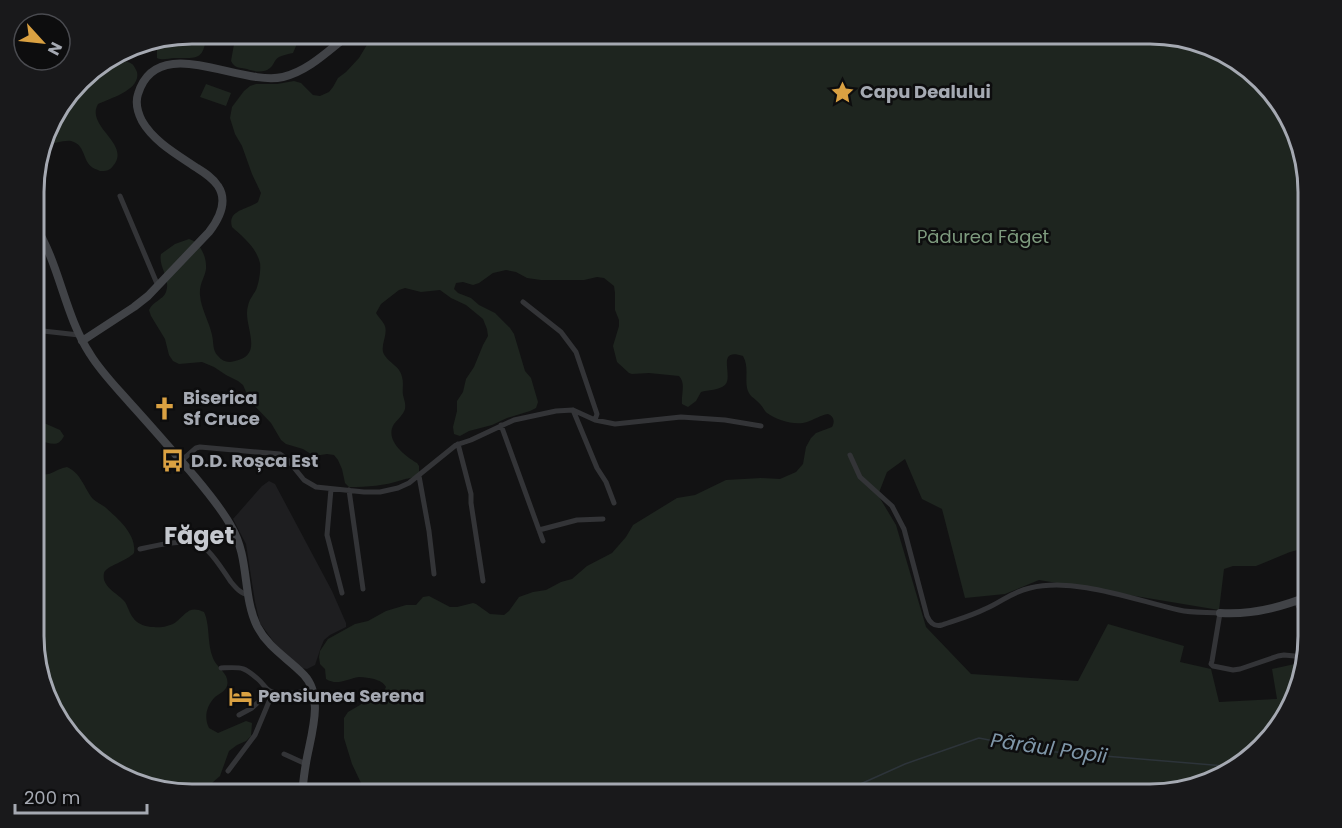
<svg xmlns="http://www.w3.org/2000/svg" width="1342" height="828" viewBox="0 0 1342 828" font-family="Poppins,sans-serif">
	<rect width="100%" height="100%" fill="#121213"/>
	<!-- built -->
	<path fill="#1e1e20" d="M269 481 275 484 332 591 346 623V627L330 635 324 640 321 647 315 665 307 669 301 668 276 645 260 623 255 602 246 544 233 519 262 486Z"/>
	<!-- green -->
	<path fill="#1e251f" d="M192 33H207C203 60 200 58 175 58 168 58 164 61 157 58V47L161 39Z
		M236 33H293L296 46 293 53C288 54 283 55 279 57 274 60 274 65 270 68 263 74 253 71 247 69 239 67 235 69 231 61Z
		M374 33H1151L1238 60 1288 112 1309 181V547L1290 552 1256 566H1233L1224 569 1219 610 1039 580 1005 594 965 598 942 509 922 499 905 459 887 472 878 495 896 525 926 627 971 674 1078 681 1108 624 1184 646 1180 662 1211 669 1219 702 1277 699 1272 669 1304 662 1282 724 1230 774 1160 795H356L361 786V783L352 764 344 738V718L348 712 360 705 367 698 383 693 386 687C383 682 380 681 374 679 369 678 365 677 359 677 347 679 337 686 326 679L325 669 320 664 319 657 320 651 328 639 355 624 368 621 386 611 406 605H416L423 597 429 596 450 607H457L473 603 476 604 490 614 504 615 509 611 519 597 533 592 546 590 561 582 572 579 587 566 612 553 626 537 633 525 677 498 695 495 726 480 761 478 780 479 796 472 803 464 806 447 811 438 816 433 832 427C835 422 834 416 828 414 820 415 814 420 807 422 795 426 777 420 767 413 763 409 762 405 758 402 753 397 749 396 747 388 745 377 749 367 743 356 715 347 734 376 725 385 719 390 708 390 701 392L696 401 688 407 682 404C681 394 686 383 679 376L649 373 632 374 629 373 617 362 613 346 619 326V320L615 310V293L614 286 604 278 597 277 584 280H541L527 278 516 272 506 270 493 273 479 283 473 285 463 282 456 283 454 289 458 293 471 298 479 305 495 313 510 328 514 334 525 371 531 378 538 402 536 408 530 411 507 418 492 425 469 431 460 436 454 434 453 427 457 411V401L463 392 466 379 474 367 483 345 488 336 487 329 483 319 466 305 451 298 440 290 421 292 405 288 399 290 381 304 376 313C378 317 382 320 384 324 389 333 381 343 383 352 387 363 400 365 402 377 404 383 402 389 403 395 404 400 406 403 405 409 403 415 398 419 394 424 384 440 405 456 417 463L419 466V473C410 480 411 477 402 480 383 486 369 487 349 487L345 483 342 469 338 460 334 455 327 454 314 456 303 449 286 444 281 440 271 423 250 401 243 385 238 381 226 375 214 367 202 362 179 364 173 361 169 355 165 339 151 316 149 310C153 301 163 300 166 292 171 278 158 267 161 254L175 244 189 239C200 242 207 257 206 269 205 277 199 284 200 295 201 309 209 321 212 335 214 343 212 350 218 356 223 362 228 363 235 361 266 355 242 324 248 306 249 300 253 295 256 290 259 283 261 270 260 263 256 247 243 237 232 227 227 210 247 210 258 202L261 193 252 174 242 146 235 134 230 118 232 107 244 91 250 86 256 84H277L294 81 301 83 313 95 320 96 329 92 333 87 338 78 346 72 359 58Z
		M108 59C115 61 126 59 132 64 134 65 136 70 137 72 141 90 110 98 98 104 85 127 132 144 113 166 109 171 106 171 100 171 96 169 91 168 88 163 83 155 83 144 71 141 62 140 52 145 43 144L50 121 87 73Z
		M206 84 231 93 226 106 200 97Z
		M34 418 44 423 60 430 64 436C57 451 46 439 34 442Z
		M67 467C81 473 84 488 93 499 96 502 101 504 105 507 117 518 137 534 134 553 127 561 106 566 104 573 101 587 118 593 125 602 129 609 130 616 137 622 141 625 148 627 154 627 161 628 171 626 176 622 186 614 189 605 204 612 211 627 206 646 215 662 219 669 230 675 227 686 225 692 218 694 214 698 206 707 204 718 209 728L218 733 246 721 252 723 251 736 246 741 237 745 229 751 220 776 212 783 202 795H191L104 768 60 724 34 657V473C53 478 51 470 67 467Z"/>
	<g fill="none" stroke-linecap="round" stroke-linejoin="round">
		<!-- stream -->
		<path stroke="#2d343a" stroke-width="1.5" d="M836 795 905 764 979 738 1044 751 1237 767"/>
		<!-- street -->
		<path stroke="#333437" stroke-width="5" d="M120 196 158 286
			M523 302 561 332 576 352 597 414 595 420
			M34 330 79 335
			M573 410 597 468 606 482 614 503
			M501 425 543 541
			M458 444 471 494V503L483 581
			M850 455 860 477 892 506 904 529 927 616C930 623 934 627 942 625 956 620 971 616 985 609 1002 602 1011 592 1030 588 1076 577 1134 600 1179 610 1192 613 1207 612 1220 613L1212 661 1211 664 1213 666 1233 670 1240 669 1278 656 1284 655 1305 657
			M181 461 196 448 200 447 280 454 287 459 304 480 316 487 364 492H380L398 488 409 483 456 445 471 440 514 420 556 411 573 410 595 420 615 424 681 417 725 420 761 426
			M419 476 429 531 434 574
			M331 489 327 535 342 593
			M349 490 363 589
			M539 530 577 520 603 519
			M140 549C160 545 191 535 208 551 217 560 224 572 231 582 236 588 241 594 249 595
			M1296 601 1309 628
			M221 668C242 667 244 666 260 681 263 684 266 689 270 691 281 697 301 692 312 690
			M239 715 252 708 270 691
			M284 754 306 764
			M228 771 255 735 273 692
			M247 795H248"/>
		<!-- secondary -->
		<path stroke="#414347" stroke-width="8" d="M34 224C60 264 64 314 90 354 101 372 116 387 130 403 150 425 170 448 190 471 205 489 220 506 231 526 250 558 242 595 257 626 269 649 288 658 304 675 325 697 310 738 306 763 304 774 303 784 302 795
			M82 341 134 307 148 296 209 232C219 219 228 201 218 186 213 178 205 173 197 168 178 155 154 142 142 121 138 113 135 103 138 94 157 31 240 87 283 77 309 71 330 49 351 33
			M1220 613C1249 615 1282 607 1309 596"/>
	</g>
	<!-- icons -->
	<defs>
		<symbol id="sight-bare" viewBox="-9 -9 18 18"><path d="M0-6L1.8-2.2L6-1.7L2.9 1.2L3.7 5.4L0 3.3L-3.7 5.4L-2.9 1.2L-6-1.7L-1.8-2.2Z" fill="#daa142" stroke="#0d0d0e" stroke-width="2.5" paint-order="stroke"/></symbol>
		<symbol id="church-bare" viewBox="-9 -9 18 18"><path d="M-1.2-6h2.4v3.5h3.3v2.4h-3.3V6h-2.4V-.1h-3.3v-2.4h3.3Z" fill="#daa142" stroke="#0d0d0e" stroke-width="2.5" paint-order="stroke"/></symbol>
		<symbol id="bus-bare" viewBox="-9 -9 18 18"><path d="M-5-6H5V4H4V6H2V4H-2V6H-4V4H-5ZM-3.5-4V0h7V-4ZM-3.5 1.2v1.5H-2V1.2ZM2 1.2v1.5H3.5V1.2Z" fill="#daa142" stroke="#0d0d0e" stroke-width="2.5" paint-order="stroke"/></symbol>
		<symbol id="hotel-bare" viewBox="-9 -9 18 18"><path d="M-6-4.5h1.5V1H6V5H4.5V3h-9V5H-6ZM-4 0a1.8 1.8 0 1 1 3.6 0ZM.5 0V-2.5h3Q6-2.5 6 0Z" fill="#daa142" stroke="#0d0d0e" stroke-width="2.5" paint-order="stroke"/></symbol>
	</defs>
	<g fill-rule="evenodd">
		<use href="#sight-bare" x="826" y="76" width="33" height="33"/>
		<use href="#church-bare" x="148" y="392" width="33" height="33"/>
		<use href="#bus-bare" x="156" y="444" width="33" height="33"/>
		<use href="#hotel-bare" x="224" y="680" width="33" height="33"/>
	</g>
	<g text-anchor="middle" stroke-width="5" stroke-linejoin="round" paint-order="stroke">
		<!-- poi labels -->
		<g font-size="18" font-weight="bold" fill="#a5a9b2" stroke="#0d0d0e" text-anchor="start">
			<text x="860" y="98">Capu Dealului</text>
			<text x="183" y="404">Biserica<tspan x="183" dy="21">Sf Cruce</tspan></text>
			<text x="191" y="467">D.D. Roșca Est</text>
			<text x="258" y="702">Pensiunea Serena</text>
		</g>
		<!-- park labels -->
		<g font-size="18" fill="#7e9b7e" stroke="#0d0d0e">
			<text x="983" y="243">Pădurea Făget</text>
		</g>
		<!-- water labels -->
		<g font-size="20" font-style="italic" fill="#7f97a9" stroke="#0d0d0e">
			<text transform="translate(1049 748) rotate(8)" y="7">Pârâul Popii</text>
		</g>
		<!-- district labels -->
		<g font-size="24" font-weight="bold" fill="#c5c8ce" stroke="#0d0d0e">
			<text x="199" y="544">Făget</text>
		</g>
	</g>
	<!-- crop -->
	<path d="M0 0H1342V828H0ZM192 44H1150A148 148 0 0 1 1298 192V636A148 148 0 0 1 1150 784H192A148 148 0 0 1 44 636V192A148 148 0 0 1 192 44Z" fill="#19191b" fill-rule="evenodd"/>
	<path fill="none" stroke="#a5a9b2" stroke-width="3" d="M192 44H1150A148 148 0 0 1 1298 192V636A148 148 0 0 1 1150 784H192A148 148 0 0 1 44 636V192A148 148 0 0 1 192 44Z"/>
	<!-- north arrow -->
	<g transform="translate(42 42) rotate(117)"><circle r="28" fill="#0d0d0e" stroke="#4a4b50" stroke-width="1.5"/>
	<path d="M0-4.5L10 22L0 15L-10 22Z" fill="#daa142"/>
	<text y="-9" font-size="16" font-weight="bold" text-anchor="middle" fill="#a5a9b2">N</text>
	</g>
	<!-- scale -->
	<path d="M15 804v9h132v-9" fill="none" stroke="#a5a9b2" stroke-width="3"/>
	<text x="24" y="804" font-size="18" fill="#a5a9b2" stroke="#0d0d0e" stroke-width="4.5" paint-order="stroke">200 m</text>
</svg>
